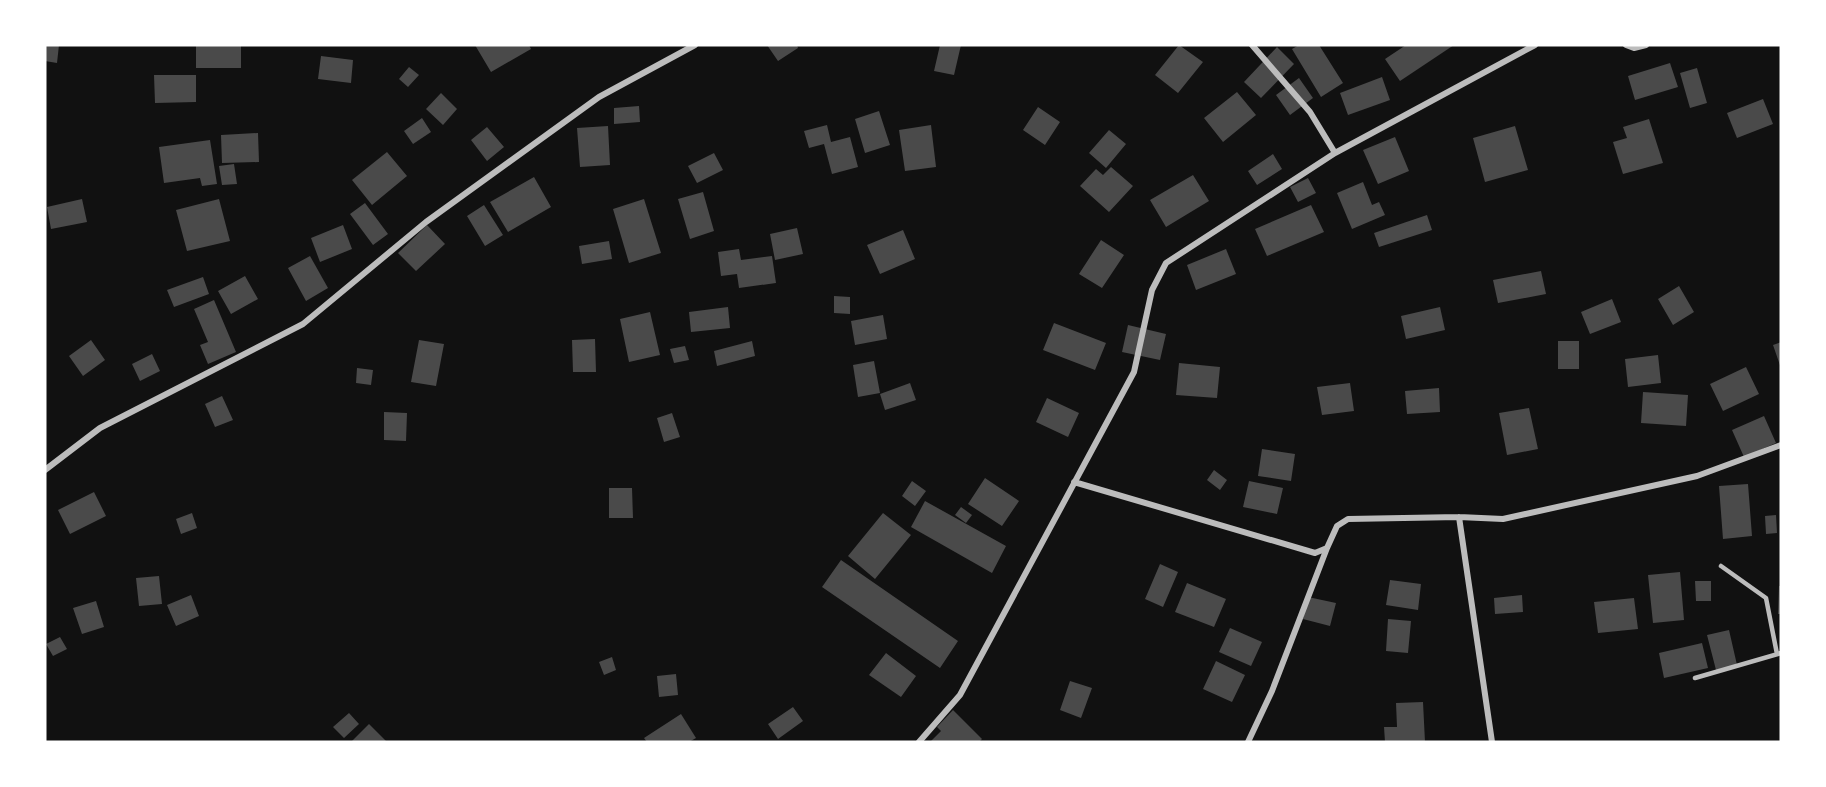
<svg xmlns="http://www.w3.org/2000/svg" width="1826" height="787" viewBox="0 0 1826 787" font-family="'Libre Baskerville',serif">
	<rect width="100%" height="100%" fill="#111"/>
	<!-- building -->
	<path fill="#4a4a4a" d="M45 45H59L57 63 45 61Z
		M196 45H241V68H196Z
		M475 45H529L531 49 491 72Z
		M767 45H797L798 48 778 61Z
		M940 45H961L954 75 934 71Z
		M1179 45 1203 62 1178 93 1155 75Z
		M1299 45H1319L1343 83 1321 97 1292 49Z
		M1406 45H1454L1400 81 1385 59Z
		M1277 47 1294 64 1261 98 1244 82Z
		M321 56 353 60 351 83 318 79Z
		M1670 63 1678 87 1635 100 1628 76Z
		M409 67 419 75 408 87 399 79Z
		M1697 68 1707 103 1690 108 1680 73Z
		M154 75H196V102L155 103Z
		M1382 77 1390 100 1348 115 1340 93Z
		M1299 78 1313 98 1290 115 1276 95Z
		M1237 92 1256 115 1223 142 1204 118Z
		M441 93 457 109 443 125 426 109Z
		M1763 99 1773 124 1737 138 1727 113Z
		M639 106 640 122 614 124V108Z
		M1038 107 1060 122 1045 145 1023 130Z
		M879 111 890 145 865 153 855 119Z
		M422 118 431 132 413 144 404 131Z
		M1649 119 1663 163 1623 174 1613 142 1627 138 1623 127Z
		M827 125 831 142 850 137 858 167 832 174 824 144 809 148 804 131Z
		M931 125 936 167 905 171 899 130Z
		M608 126 610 165 580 167 577 128Z
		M1515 126 1528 170 1485 182 1473 138Z
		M487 127 504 147 487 161 471 140Z
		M1109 130 1126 144 1106 168 1089 153Z
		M258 133 259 162 222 163 221 135Z
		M1395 137 1409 171 1378 184 1363 150Z
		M210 140 217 184 202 186 200 178 164 183 159 147Z
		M387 152 407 176 372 205 352 180Z
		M714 153 723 170 697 183 688 166Z
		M1273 154 1282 169 1257 185 1248 171Z
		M234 164 237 184 222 185 219 166Z
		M1111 167 1133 186 1109 212 1080 186 1096 169 1103 175Z
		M1193 175 1209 201 1166 227 1150 200Z
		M534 177 551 207 508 232 490 202Z
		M1308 178 1316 193 1298 202 1290 187Z
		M1363 182 1372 205 1379 202 1385 215 1352 229 1337 193Z
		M703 192 714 231 690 239 678 199Z
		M82 199 87 222 51 229 47 207Z
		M219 199 230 241 187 251 176 210Z
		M644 199 661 253 629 263 613 209Z
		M365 203 388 234 373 245 350 214Z
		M484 205 503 235 485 246 467 216Z
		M1311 205 1324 232 1267 256 1255 229Z
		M1427 215 1432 230 1379 247 1374 233Z
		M343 225 352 249 320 262 311 238Z
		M427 225 445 244 416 271 398 253Z
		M797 228 803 254 775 260 770 234Z
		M903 230 915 259 880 274 867 245Z
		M1101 240 1124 255 1102 288 1079 274Z
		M609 241 612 259 582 264 579 246Z
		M739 249 741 260 772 256 776 283 739 288 737 274 721 276 718 252Z
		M1226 249 1236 274 1196 290 1187 265Z
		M310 256 328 288 306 301 288 268Z
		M1541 271 1546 294 1498 303 1493 280Z
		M245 276 258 299 231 314 218 291Z
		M203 277 209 294 174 307 167 290Z
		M1679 286 1694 312 1673 325 1658 299Z
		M834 296 850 297V314L834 313Z
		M1612 299 1621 322 1590 334 1581 312Z
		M214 300 236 352 208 364 200 345 208 342 194 309Z
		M728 307 730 328 691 332 689 312Z
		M1440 307 1445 330 1406 339 1401 316Z
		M650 312 660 355 629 362 620 319Z
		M883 315 887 339 855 345 851 321Z
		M1054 323 1106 343 1095 370 1043 350Z
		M1128 325 1166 334 1160 360 1122 352Z
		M595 339 596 372H573L572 340Z
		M91 340 105 360 83 376 69 356Z
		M419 340 444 344 436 386 411 382Z
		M752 341 755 356 717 366 714 351Z
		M1558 341H1579V369H1558Z
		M1781 342V368L1773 345Z
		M685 346 689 360 674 363 670 349Z
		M152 354 160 371 140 381 132 364Z
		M1658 355 1661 383 1628 387 1625 359Z
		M874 361 880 393 858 397 853 365Z
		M1179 363 1220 367 1217 398 1176 395Z
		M1746 367 1759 394 1723 411 1710 384Z
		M357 368 373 370 371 385 356 383Z
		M910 383 916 400 885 410 880 394Z
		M1350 383 1354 411 1322 415 1317 387Z
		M1439 388 1440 412 1407 414 1405 391Z
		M1643 392 1688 395 1686 426 1641 423Z
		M222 396 233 420 215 427 205 404Z
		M1047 398 1079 413 1068 437 1036 422Z
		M1529 408 1538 449 1507 455 1499 413Z
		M384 412 407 413 406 441 384 440Z
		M672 413 680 437 664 442 657 418Z
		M1764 416 1776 443 1744 457 1732 430Z
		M1262 449 1295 454 1291 481 1258 476Z
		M1214 470 1227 480 1220 490 1207 480Z
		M985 478 1019 501 1002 526 968 504Z
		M912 481 926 491 915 506 902 496Z
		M1249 481 1283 488 1277 514 1243 507Z
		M1748 484 1752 536 1723 539 1719 486Z
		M609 488H632L633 518H609Z
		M94 492 106 516 70 534 58 510Z
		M925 501 1006 546 992 573 911 527Z
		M961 507 972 515 966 523 955 515Z
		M192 513 197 528 181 534 176 519Z
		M883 513 911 535 875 579 848 556Z
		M1776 515 1777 533 1766 534 1765 516Z
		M841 560 958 641 940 668 822 587Z
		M1160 564 1178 572 1163 607 1145 599Z
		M1680 572 1684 620 1653 623 1648 575Z
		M159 576 162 604 139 606 136 578Z
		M1390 580 1421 584 1418 610 1386 605Z
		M1695 581H1711V601H1696Z
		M1187 583 1226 599 1214 627 1175 612Z
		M1779 586H1781V614H1778Z
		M191 595 199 616 176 626 167 605Z
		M1522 595 1523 612 1495 614 1494 598Z
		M1308 597 1336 603 1330 626 1303 619Z
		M1634 598 1638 629 1598 633 1594 602Z
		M96 601 104 627 82 634 73 608Z
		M1388 619 1411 621 1408 653 1386 651Z
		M1230 628 1262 642 1251 666 1219 652Z
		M1729 630 1737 665 1716 670 1707 635Z
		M60 637 67 649 53 656 46 644Z
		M1702 643 1708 668 1664 678 1659 653Z
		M886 653 916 676 901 697 869 675Z
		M612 657 616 670 604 675 599 662Z
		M1216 661 1245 675 1232 702 1203 689Z
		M676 674 678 695 659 697 657 676Z
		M1070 681 1092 688 1081 718 1060 710Z
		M1423 702 1425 742H1385L1384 727H1397L1396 703Z
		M793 707 803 721 778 739 768 724Z
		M953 710 982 739 979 742H930L941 731 937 727Z
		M349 713 359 724 344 738 333 727Z
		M681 714 696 738 689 742H647L644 738Z
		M369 724 387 742H351Z"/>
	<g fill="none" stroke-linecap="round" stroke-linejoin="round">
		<!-- service -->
		<path stroke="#bcbcbc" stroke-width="4.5" d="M1721 566 1766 598 1777 654
			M1695 678 1781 653"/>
		<!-- minor -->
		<path stroke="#bcbcbc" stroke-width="6" d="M1252 45 1310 112 1335 153
			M1626 45 1634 48 1646 45
			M45 470 100 428 303 324 426 222 599 97 695 45
			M1074 482 1315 553 1327 548 1337 526 1348 519 1459 517 1503 519 1697 476 1781 445
			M1459 517 1492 742
			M919 742 960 695 1134 372 1152 290 1166 263 1335 153 1535 45
			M1248 742 1272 691 1327 548"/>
	</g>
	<!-- border -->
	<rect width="1826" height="787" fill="none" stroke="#ffffff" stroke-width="93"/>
</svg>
